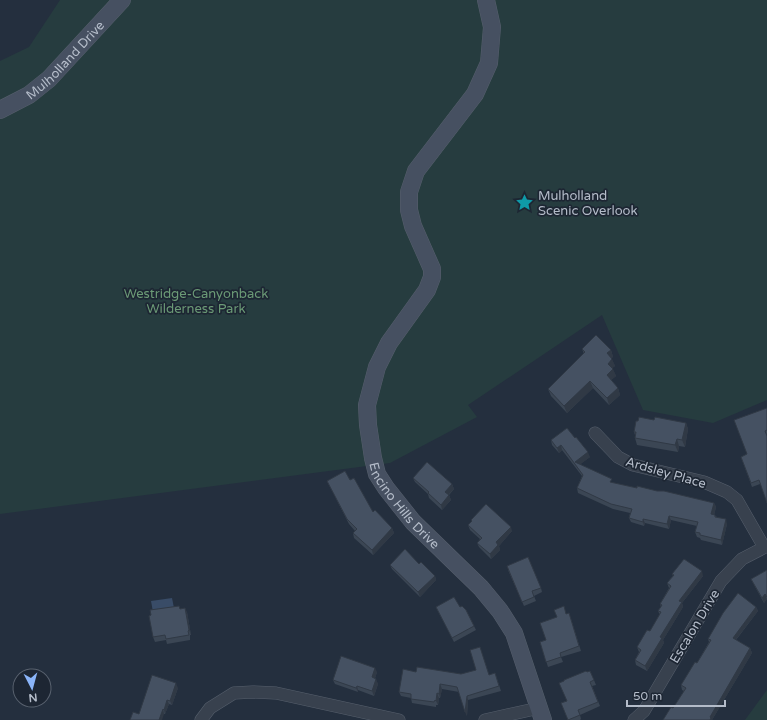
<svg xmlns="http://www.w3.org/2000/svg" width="767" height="720" viewBox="0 0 767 720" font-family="'Varela Round',sans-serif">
	<rect width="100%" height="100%" fill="#242f3e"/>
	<!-- green -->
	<path fill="#263c3f" d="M60 0H767V400L713 423 643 410 602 315 468 405 477 417 390 463 0 514V61L29 47Z
		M767 690V720H745Z"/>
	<!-- water -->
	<path fill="#394c67" d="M172 598 174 608 153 612 151 601Z"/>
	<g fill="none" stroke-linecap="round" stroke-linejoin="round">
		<defs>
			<path id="street" d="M595 433 618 457 633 465 704 482 727 492 737 500 764 547
				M201 720 210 708 234 693 253 692 276 693 399 720
				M485 720 539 708
				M634 720 644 711 721 581 742 559 767 546"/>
			<g id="secondary">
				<path id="s1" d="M486 0 492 27 489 63 475 94 416 171 409 192V210L413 226 432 269V277L427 290 389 343 377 367 367 405 368 425 373 458 377 474 386 488 413 522 481 588 500 611 514 633 543 720"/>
				<path id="s2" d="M0 110 29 95 49 79 122 0"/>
			</g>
		</defs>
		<!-- street casing -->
		<use href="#street" stroke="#565f6c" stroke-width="13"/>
		<!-- secondary casing -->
		<use href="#secondary" stroke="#565f6c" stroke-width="18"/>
		<!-- street -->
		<use href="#street" stroke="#38414e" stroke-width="12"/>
		<!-- secondary -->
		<use href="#secondary" stroke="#465061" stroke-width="17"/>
	</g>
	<!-- wall -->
	<path fill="#3b4654" d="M582 349 611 350 613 357 611 358 615 366 612 368 616 376 611 380 618 388 620 395 609 405 593 388 567 413 551 396 548 389 584 354Z
		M767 408V435L760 484 752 487 741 457 747 454Z
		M654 420 686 423 688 429 685 447 679 446 678 452 637 445 635 438V435L634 432 638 421Z
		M551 440 590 457 580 464 613 483 637 488 657 491 714 503 716 507 714 515 727 524 722 545 701 540 700 538 697 537 695 532 697 526 671 520 669 529 645 523 644 526 631 522 629 518 630 513 613 509 578 493 577 488 582 476 562 450 559 453 552 445Z
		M413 478 452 484 454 489 449 495 451 500 442 510 429 498 428 494 415 482Z
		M350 480 373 512 392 528 394 533 373 555 354 538 353 533 355 531 349 524 329 485 327 481Z
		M471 520 512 531 499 546 500 550 491 559 479 547 477 543 480 539 470 530 468 525 472 521Z
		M390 565 435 576 436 580 420 597 392 569Z
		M508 570 541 588 542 592 534 596 536 601 524 606Z
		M767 570V599L764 603 753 583 751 579Z
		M672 574 703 576 682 603 683 607 663 640 664 643 647 671 636 665 635 660 639 652 637 647 650 631 660 615 658 611 661 607 660 604 669 588 667 583 673 576Z
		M436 607H460L474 626 476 630 454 642 438 611Z
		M756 607 758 611 736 640 750 648 752 653 712 720H663L673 708 684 691 682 690 681 685 697 663 709 642 708 639Z
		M180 609 187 612 191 635H190V640L167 644 166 640 155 642 153 637Z
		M569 613 581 651 561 657 563 662 548 667 540 642 546 640 567 614Z
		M377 672 375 678 378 684 374 696 358 690V692L335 684 333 680Z
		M587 672 594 680 596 685 592 686 600 706 580 715 581 719 580 720H568L561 703 566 701Z
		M495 673 501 691 468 700 467 716 459 692 442 689 440 698H439L438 705H436V707L412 703 411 698 401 696 399 692 461 674 489 675Z
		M178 688 172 705 169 704 165 714H164L130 720Z"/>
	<!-- shaded-wall -->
	<path fill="#303945" d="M611 350 613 357 609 360 607 353Z
		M612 359 615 366 610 370 608 364Z
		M613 369 616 376 609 382 607 375Z
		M590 381 593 388 567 413 564 406Z
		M618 388 620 395 609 405 607 398Z
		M686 423 688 429 685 447 682 440Z
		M677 439 679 446 678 452 675 445Z
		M561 445 562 450 559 453 557 448Z
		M588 452 590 457 577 467 575 462Z
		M452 484 454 489 447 496 445 492Z
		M449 495 451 500 442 510 441 505Z
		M714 503 716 507 713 519 711 514Z
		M669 516 671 520 669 529 667 524Z
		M643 519 645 523 644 526 643 522Z
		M726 519 727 524 722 545 721 540Z
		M511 527 512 531 499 546 500 550 491 559 490 554 496 542Z
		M392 528 394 533 373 555 372 550Z
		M702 571 703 576 682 603 683 607 663 640 664 643 647 671 645 666 679 601Z
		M435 576 436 580 420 597 418 592Z
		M765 594 767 599 764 603 762 598Z
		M756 607 758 611 734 642 733 638Z
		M185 608 187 612 191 635 189 630Z
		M750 648 752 653 712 720H710V717Z
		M375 668 377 672 374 682 372 677Z
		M376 679 378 684 374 696 372 691Z
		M176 683 178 688 172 705 170 701Z
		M440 684 442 689 440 698 439 694Z
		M357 686 358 690V692L356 688Z
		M437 693 439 698 438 705 436 701Z
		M467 696 468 700 467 716 465 712Z
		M167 700 169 704 165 714 164 710Z
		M163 709 164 714 162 720H159Z"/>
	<!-- building -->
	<path fill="#455162" stroke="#303945" d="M596 335 611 350 607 353 612 359 608 364 613 369 607 375 618 388 607 398 590 381 564 406 548 389 585 352 582 349Z
		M767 408V430L765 431 767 436V503L759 480 751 483 741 457 747 454 734 420Z
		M639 417 654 420 655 417 686 423 682 440 677 439 675 445 635 438 636 432H634L636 421H638Z
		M567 428 575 438 576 437 588 452 575 462 612 479 610 482 637 488V486L657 491H664L714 503 711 514 715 515V517L726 519 721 540 700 535V533L695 532 698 522 669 516 667 524 643 519V522L629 518 632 509 611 504 577 488 583 475 561 445 557 448 551 440Z
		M427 462 452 484 445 492 449 495 441 505 428 493 429 492 413 478Z
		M345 471 350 480 354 478 373 512 375 510 392 528 372 550 353 533 357 529 347 519 327 481Z
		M486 504 511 527 496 542 498 545 490 554 477 543 482 538 468 525 472 521 471 520Z
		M405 549 419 564 421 562 435 576 418 592 390 565Z
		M528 557 541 588 532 591 534 597 522 602 507 566Z
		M684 559 702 571 679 601 682 602 660 637 662 638 645 666 635 660 641 650 637 647 647 630 650 631 661 612 658 611 662 605 660 604 671 586 667 583 674 575 672 574Z
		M767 570V597L765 594 762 598 751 579Z
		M738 593 756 607 733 638 750 648 710 717 711 718 710 720H663L671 707 673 708 686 688 681 685 695 662 697 663 711 640 708 639 723 613Z
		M454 597 460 607 462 606 466 610 474 626 452 638 436 607Z
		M179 606 180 609 185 608 189 630 188 631 189 635 166 639 165 635 153 637 149 616 151 615 150 610Z
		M564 606 566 614 569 613 579 646 560 653 561 657 546 662 540 642 546 640 540 623 557 617 554 610Z
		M480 647 489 675 495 673 499 686 467 696 465 712 457 687 440 684 439 694 437 693 436 701 435 700 434 702 411 699V694L399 692 403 669 416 672 417 667 461 674 476 670 470 650Z
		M341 656 375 668 372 677 376 679 372 691 357 686 356 688 333 680Z
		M586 671 587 672 590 671 594 680 590 682 598 702 578 710 580 715 568 720 561 703 567 701 559 683 564 681V680Z
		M152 675 176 683 170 701 167 700 164 710 163 709 159 720H130L133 712 139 714Z"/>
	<!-- icons -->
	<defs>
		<symbol id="sight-bare" viewBox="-9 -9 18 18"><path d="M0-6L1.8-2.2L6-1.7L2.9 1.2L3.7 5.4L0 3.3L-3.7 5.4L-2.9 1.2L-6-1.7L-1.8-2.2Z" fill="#0f9aa8" stroke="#1d2633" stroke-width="2.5" paint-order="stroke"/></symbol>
	</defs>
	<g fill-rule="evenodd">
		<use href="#sight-bare" x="512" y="190" width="25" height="25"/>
	</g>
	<g text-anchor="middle" stroke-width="3.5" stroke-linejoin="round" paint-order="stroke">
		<!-- street labels -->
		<g font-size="13" fill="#b4bcc9" stroke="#1d2633">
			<text dy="5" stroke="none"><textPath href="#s2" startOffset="83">Mulholland Drive</textPath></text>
			<text transform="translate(666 472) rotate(16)" y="5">Ardsley Place</text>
			<text dy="5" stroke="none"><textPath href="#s1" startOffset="563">Encino Hills Drive</textPath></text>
			<text transform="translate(694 626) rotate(-59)" y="5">Escalon Drive</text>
		</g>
		<!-- poi labels -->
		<g font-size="13" fill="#b4bcc9" stroke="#1d2633" text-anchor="start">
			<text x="538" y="200">Mulholland<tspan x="538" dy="15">Scenic Overlook</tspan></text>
		</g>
		<!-- park labels -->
		<g font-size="13" fill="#6b9a76" stroke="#1d2633">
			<text x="196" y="298">Westridge-Canyonback<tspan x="196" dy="15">Wilderness Park</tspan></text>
		</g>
	</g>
	<!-- north arrow -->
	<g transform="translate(32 688) rotate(174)"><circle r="19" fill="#1d2633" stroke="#59626f"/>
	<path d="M0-3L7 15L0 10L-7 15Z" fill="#8ab4f8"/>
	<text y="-6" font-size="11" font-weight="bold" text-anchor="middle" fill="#b4bcc9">N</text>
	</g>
	<!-- scale -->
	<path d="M627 700v6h98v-6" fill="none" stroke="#b4bcc9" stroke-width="2"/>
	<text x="633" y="700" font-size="12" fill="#b4bcc9" stroke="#1d2633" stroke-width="3" paint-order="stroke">50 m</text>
</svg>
